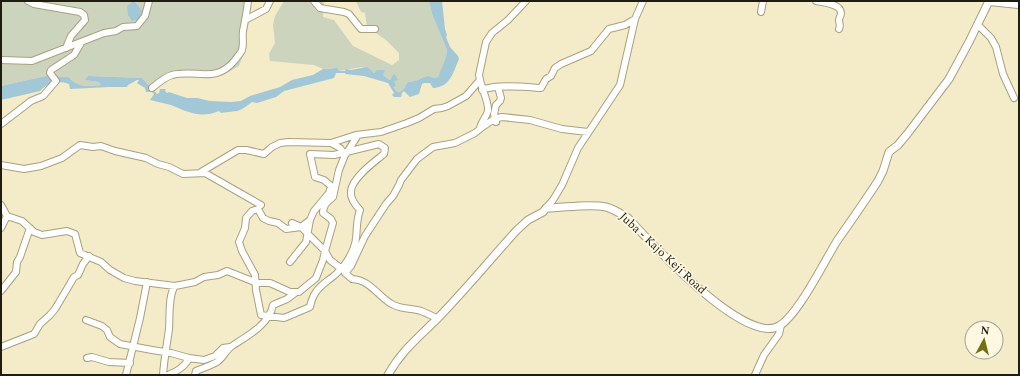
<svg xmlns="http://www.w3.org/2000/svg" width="1020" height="376" viewBox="0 0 1020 376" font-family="Spectral,serif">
	<rect width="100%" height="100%" fill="#f4ebc8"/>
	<!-- green -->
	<path fill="#cdd4be" d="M1 1H251L243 42 244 53 239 66 230 71 214 76H174L153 88 157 94 142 78 88 76 86 80 98 82 104 85C91 86 76 88 69 77L46 76 1 86Z
		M284 1H324L323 17 334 20 353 46 392 65 399 60V53L386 40 367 27 365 13 361 12 356 1H429L432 14 447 50 446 57 440 73 438 77 433 78 419 79 412 83 404 90 398 92 396 91C394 86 394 82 391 77V80L383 75 384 70 377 71 374 73 362 67 339 71 332 68 323 69 314 65 270 61 269 54 275 43 273 25 275 16Z"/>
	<!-- water -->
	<path fill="#a2c7d7" d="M134 1 143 12 140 19 132 21 128 15 127 6Z
		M429 1H442L445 29 447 35 446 37 450 47 458 56 459 59C453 72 451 87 433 88L430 83H424L422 84 419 94 410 97 404 91 402 93 401 97H394L392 95 394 93 388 83 364 76 345 74V73H336L334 78 284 91 276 97 257 103 252 102C237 114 238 110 221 113L219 111C201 119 188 112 171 105 164 103 157 102 150 100L154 94 152 92H146L145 88 137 83 139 80H137L128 85 127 87H109L70 89 69 84C60 80 47 83 40 91L1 100V86L46 76 69 77C76 88 91 86 102 85L98 82 85 80 88 76 142 78 157 94 159 93 160 89H166L165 91 167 93 169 92 187 98H197L210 101 231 102 241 101 250 96 280 87 292 80 313 75 323 69 337 68 339 71H345L346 69 351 70 367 67 374 73 377 70H385L383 75 390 80 394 74 396 76 398 80 394 81 396 86 394 87 396 91 399 92 403 90 404 88H406L405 87 408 82H412L428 76 433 78 438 77 446 57 447 50 432 14Z"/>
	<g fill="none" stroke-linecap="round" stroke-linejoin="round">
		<defs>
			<path id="minor" d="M28 1 34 4 80 12 84 15 85 20 71 36 66 48
				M314 1 320 8 344 12 349 14 361 29H375
				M816 1C823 2 841 4 841 13 841 16 839 18 839 20 839 24 841 25 839 29
				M989 2 1019 5
				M761 12 763 1
				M247 19 266 9 270 1
				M978 25 991 38 996 47 1003 74 1014 98
				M1 60 32 61 104 33 116 31 123 27 137 26 145 16 149 1
				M152 88C158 83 165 77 172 75 197 69 216 84 235 60 237 57 241 53 242 50 244 44 242 37 243 31 245 21 247 11 248 1
				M482 90C496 84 526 87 541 88L546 79 551 76 555 68 561 64 591 51 609 29 625 25 635 19
				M496 122 494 114 496 105 500 101 501 98 498 87
				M1 124 31 101 43 96 56 81 50 73 51 70 74 55 81 43
				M481 128 494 119 502 117 530 120 562 129 588 132
				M331 143 340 148 345 155 339 170 333 197C327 202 323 205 323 213L331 219 333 223 325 251 330 260 343 270
				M379 144 385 148 384 154C374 162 352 178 351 191 350 199 355 205 360 210 354 226 360 240 350 256 347 262 342 268 337 273 330 280 321 284 316 292 313 296 311 302 310 307L284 318 261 315 256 290 255 275 242 251 239 242 245 228 246 218 252 211 258 209 263 218 269 221 278 223 286 229 301 227 310 220 314 211 329 193 331 186 324 180 315 177 310 154 334 155Z
				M346 154 358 135
				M1 165 24 169 41 166 62 158 80 145 93 147 101 146 115 151 146 158 158 164 169 167 183 174 205 173 261 205
				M201 172 238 150H246L264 154 272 147 280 143 289 142 331 143 356 135 381 132 407 123 419 118 434 109 442 108 448 106 466 96 480 80 479 75 486 42 492 33 508 20 526 1
				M1 205 7 216 22 221 34 232 42 235 67 231 75 234 80 253 101 262 110 270 124 278 135 281 175 286 195 282 204 277 218 275 227 271 257 283H270L290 292H299L316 278 323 260 325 251 301 227 292 223
				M546 208 553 200 562 185 578 148 620 85 635 19 643 1
				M1 228 7 216
				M290 262 306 242 310 220
				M1 291 16 272 17 262 20 257 30 228
				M437 318C431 316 424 311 417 310 407 308 399 309 390 303 377 295 370 280 352 279L345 273 351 266 365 236 386 204 393 196 399 185 401 180 417 159 433 147 455 143 475 133 480 129C480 123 486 118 488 111 489 103 482 89 480 80
				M86 320 102 326 107 330 110 337 120 344 152 350 171 353 189 358 204 360 215 356 223 348 230 347
				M1 347 34 334 40 324 50 315 55 309 67 289 74 277 78 275 83 264 89 256
				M87 358 92 357 109 362 130 363
				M126 375 140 318 147 282
				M163 375C164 360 167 344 169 329 170 317 168 295 175 286
				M168 375C177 371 185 367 189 358
				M195 375 196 371C203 368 210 366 217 362 223 358 226 350 232 346 247 336 269 325 273 305L287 299 295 293
				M755 375 764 355 779 334 781 325"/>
			<path id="major" d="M388 375C401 351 419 337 438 318 465 290 490 260 516 231L528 220 543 212 546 208C564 208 589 203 606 207 614 209 621 214 628 218 650 242 745 346 779 326 798 315 824 262 837 241 851 221 865 201 878 181L883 171 889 152 898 145 908 133 949 79 969 42 989 1"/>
		</defs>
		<!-- minor casing -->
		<use href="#minor" stroke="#a9a07f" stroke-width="8"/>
		<!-- major casing -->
		<use href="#major" stroke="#a9a07f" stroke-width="9"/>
		<!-- minor -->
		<use href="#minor" stroke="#fff" stroke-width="6"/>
		<!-- major -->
		<use href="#major" stroke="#fff" stroke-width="7"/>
	</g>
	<g text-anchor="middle" stroke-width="3.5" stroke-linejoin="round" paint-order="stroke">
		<!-- street labels -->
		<g font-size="12" fill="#201d10" stroke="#fef8e3">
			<text transform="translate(663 253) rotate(43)" y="4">Juba - Kajo Keji Road</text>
		</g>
	</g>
	<!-- border -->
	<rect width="1020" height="376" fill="none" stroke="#201d10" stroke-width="4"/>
	<!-- north arrow -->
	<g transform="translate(984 340) rotate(7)"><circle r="19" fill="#fef8e3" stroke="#a5a08f"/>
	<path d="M0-3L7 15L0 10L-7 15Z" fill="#737114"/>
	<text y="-6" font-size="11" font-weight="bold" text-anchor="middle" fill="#201d10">N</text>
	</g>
</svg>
